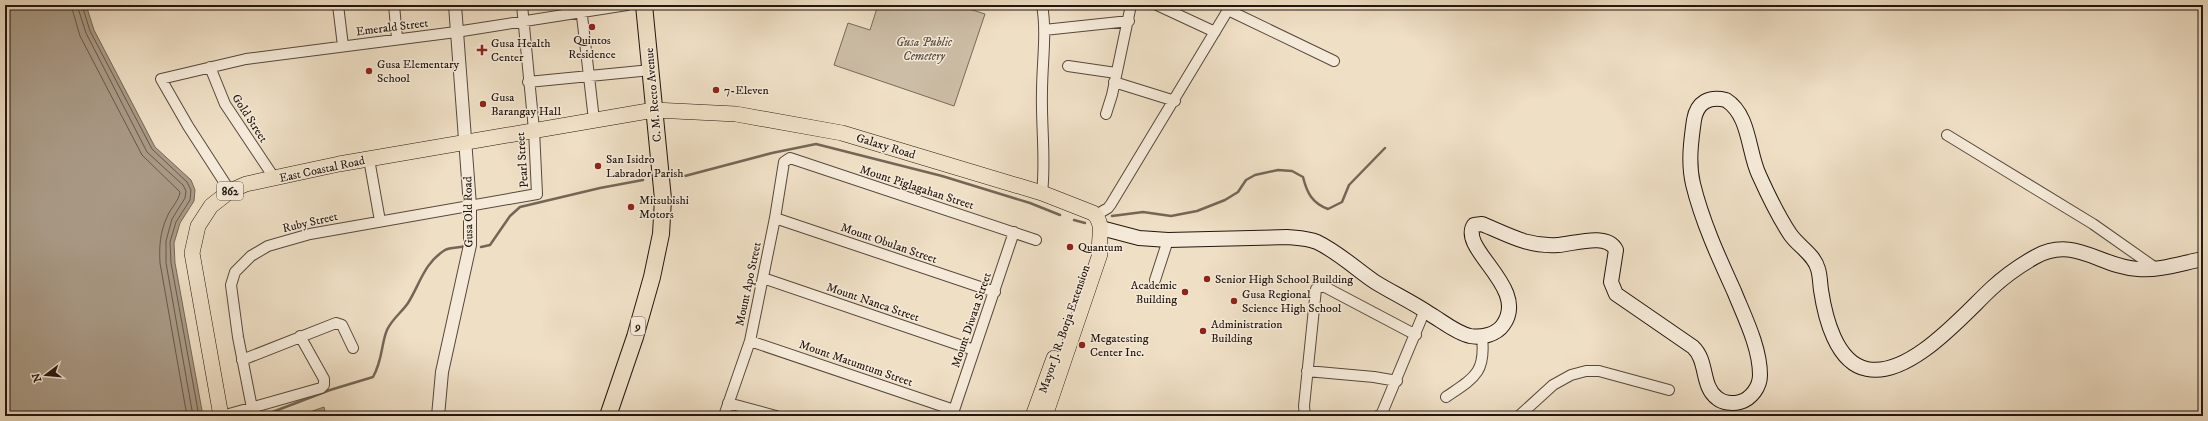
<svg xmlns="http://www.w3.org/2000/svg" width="2208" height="421" viewBox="0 0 2208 421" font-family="'IM FELL DW Pica',serif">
	<rect width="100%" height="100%" fill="#efdfc5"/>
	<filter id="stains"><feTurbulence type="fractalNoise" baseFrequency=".005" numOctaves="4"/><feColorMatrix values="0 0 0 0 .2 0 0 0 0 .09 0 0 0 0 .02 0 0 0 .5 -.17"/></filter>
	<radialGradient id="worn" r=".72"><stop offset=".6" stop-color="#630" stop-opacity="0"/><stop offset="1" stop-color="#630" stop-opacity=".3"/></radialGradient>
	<!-- green -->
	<path fill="#ccbda6" stroke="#786a5a" d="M878 5H957L985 14 954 106 834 65 848 23 870 30Z"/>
	<!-- water -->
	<path fill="#aa9b87" stroke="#746657" d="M5 5H86L94 30 155 147 191 180 195 190 194 201 180 223 174 243 175 263 203 416H5Z
		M324 407 326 416H298Z"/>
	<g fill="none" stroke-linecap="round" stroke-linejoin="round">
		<!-- shore -->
		<path stroke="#66584b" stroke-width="1" d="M71 5 80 36 142 155 180 192C179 201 170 209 167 217 160 232 159 247 160 263L187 416
			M77 5 86 33 147 152 183 185 186 191 185 198 172 219 166 241V263L193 416
			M82 5 90 31 152 149 187 182 191 190 190 200 176 222 170 242 171 263 199 416"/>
		<!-- stream -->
		<path stroke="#746657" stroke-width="2.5" d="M681 177 772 153 816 144 942 176 1030 203 1060 215
			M1112 216 1143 212 1171 216 1197 211 1225 200 1238 192 1246 180 1255 175 1278 170 1292 171 1303 177C1307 193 1312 203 1328 209L1342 202 1349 185 1385 148
			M1074 220 1085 223
			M481 247 490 245 510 216 520 207 600 188 643 180
			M262 416 330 390 373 377C383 359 381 344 387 330 392 319 402 312 408 303 420 284 424 263 445 250 450 247 459 248 466 246"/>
		<defs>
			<path id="minor" d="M338 5 343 46
				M394 5 397 38
				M1157 5 1215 32
				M581 7 594 120
				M1228 10 1334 61
				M1044 30 1129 21
				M1068 66 1116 73
				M210 67 225 104 275 179
				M528 82 651 70
				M1114 82 1175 101
				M1106 114 1112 95 1131 5
				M1947 135 2093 224 2157 269
				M369 159 380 221
				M230 191 188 126 161 79 246 59 456 32 627 5
				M1042 193C1046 160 1041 126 1042 92 1042 63 1047 33 1042 5
				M1096 215 1108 208 1111 204 1231 5
				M775 218 995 292
				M763 278 974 350
				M1155 280 1168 240
				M750 341 954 410
				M242 360 336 323 342 325 353 348
				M1307 371 1374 377 1397 381
				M1446 397C1474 378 1486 373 1482 337
				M728 403 776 416
				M252 408 238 337 231 285 235 272 251 256 268 246 310 234 537 194 534 130 522 5
				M222 416 321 388 324 385V379L300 336
				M724 416 750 341 775 218 784 162 790 158 1036 240
				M952 416 1014 232
				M1305 416 1304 406 1316 289 1319 287H1325L1416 335
				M1378 416 1382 413 1425 310
				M1519 416 1553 385 1571 375 1586 371H1599L1669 390"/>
			<path id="tertiary" d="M438 416 442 372 470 245V206L455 5"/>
			<path id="secondary" d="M1101 228 1139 238 1168 240 1287 237C1297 238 1307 238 1317 242 1338 252 1356 269 1375 282 1393 293 1412 302 1430 314 1442 321 1456 333 1470 336 1481 338 1496 335 1503 325 1530 288 1458 249 1474 225L1482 224C1509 235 1528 247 1558 245 1574 244 1607 232 1616 250L1611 282 1616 294 1693 347C1708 361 1701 386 1717 398 1723 403 1732 404 1740 402 1751 399 1760 387 1760 375 1760 347 1744 316 1734 291 1718 256 1702 221 1693 184 1688 163 1691 141 1694 120 1697 102 1709 96 1726 100 1750 115 1748 152 1759 175 1768 195 1778 216 1790 234 1798 246 1814 254 1818 269 1820 275 1820 283 1821 290 1825 317 1836 363 1867 369 1910 378 1964 314 1992 288 2005 276 2019 266 2035 257 2074 235 2100 267 2138 269 2159 271 2182 263 2203 259"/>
			<path id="primary" d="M221 416 192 253 198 226 211 206 230 191 246 184 339 164 654 110 736 114 842 133 1042 193 1093 213C1106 224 1097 240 1100 254L1045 416
				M1033 416 1054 358"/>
			<path id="trunk" d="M608 416 635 337 652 277 661 234 663 199 644 5"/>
		</defs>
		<!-- minor casing -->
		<use href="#minor" stroke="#56483c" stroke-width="12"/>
		<!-- tertiary casing -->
		<use href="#tertiary" stroke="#56483c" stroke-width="14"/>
		<!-- secondary casing -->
		<use href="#secondary" stroke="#23160f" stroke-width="16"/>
		<!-- primary casing -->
		<use href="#primary" stroke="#23160f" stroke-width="16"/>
		<!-- trunk casing -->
		<use href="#trunk" stroke="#23160f" stroke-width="18"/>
		<!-- minor -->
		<use href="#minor" stroke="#f5ead9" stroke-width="10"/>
		<!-- tertiary -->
		<use href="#tertiary" stroke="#f5ead9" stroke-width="12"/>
		<!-- secondary -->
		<use href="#secondary" stroke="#f5ead9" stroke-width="14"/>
		<!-- primary -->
		<use href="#primary" stroke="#efdfc5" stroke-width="15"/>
		<!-- trunk -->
		<use href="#trunk" stroke="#efdfc5" stroke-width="16"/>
	</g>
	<!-- markers -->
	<g fill="#8f2418" stroke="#f5ead9" stroke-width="1.5">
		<circle cx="592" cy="27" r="4"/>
		<path d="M480 44h4v4h4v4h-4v4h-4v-4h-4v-4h4z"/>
		<circle cx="369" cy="71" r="4"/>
		<circle cx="716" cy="90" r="4"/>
		<circle cx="483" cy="104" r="4"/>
		<circle cx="598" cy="166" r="4"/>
		<circle cx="631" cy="207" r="4"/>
		<circle cx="1070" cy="247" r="4"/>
		<circle cx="1207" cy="279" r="4"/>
		<circle cx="1185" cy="292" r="4"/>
		<circle cx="1234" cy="301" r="4"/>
		<circle cx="1203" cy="331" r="4"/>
		<circle cx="1082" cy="345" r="4"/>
	</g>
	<g text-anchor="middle" stroke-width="3" stroke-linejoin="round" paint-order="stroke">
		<!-- shield labels -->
		<g fill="#f5ead9" stroke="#62564c" stroke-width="1">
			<rect x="217" y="182" width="26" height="18" rx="3"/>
			<rect x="631" y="317" width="14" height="18" rx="3"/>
		</g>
		<g font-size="11" font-weight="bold" fill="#23160f">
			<text x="230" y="195">862</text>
			<text x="638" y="330">9</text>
		</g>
		<!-- street labels -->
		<g font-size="12" fill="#23160f" stroke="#f5ead9">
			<text transform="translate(392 27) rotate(-7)" y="4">Emerald Street</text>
			<text transform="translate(653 95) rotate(-95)" y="4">C. M. Recto Avenue</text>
			<text transform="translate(250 118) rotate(57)" y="4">Gold Street</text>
			<text transform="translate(886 146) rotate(17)" y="4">Galaxy Road</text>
			<text transform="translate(522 160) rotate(-94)" y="4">Pearl Street</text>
			<text transform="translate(322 169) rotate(-12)" y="4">East Coastal Road</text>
			<text transform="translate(917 187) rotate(18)" y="4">Mount Piglagahan Street</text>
			<text transform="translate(468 212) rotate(-91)" y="4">Gusa Old Road</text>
			<text transform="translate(310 222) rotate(-13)" y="4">Ruby Street</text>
			<text transform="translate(889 243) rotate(19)" y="4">Mount Obulan Street</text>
			<text transform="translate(748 284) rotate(-78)" y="4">Mount Apo Street</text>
			<text transform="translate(873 302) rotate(19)" y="4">Mount Nanca Street</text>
			<text transform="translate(971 320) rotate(-71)" y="4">Mount Diwata Street</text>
			<text transform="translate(1064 329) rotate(-71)" y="4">Mayor J. R. Borja Extension</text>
			<text transform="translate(856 363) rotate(19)" y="4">Mount Matumtum Street</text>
		</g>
		<!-- poi labels -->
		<g font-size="12" fill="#23160f" stroke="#f5ead9" text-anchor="start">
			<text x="592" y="44" text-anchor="middle">Quintos<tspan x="592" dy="14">Residence</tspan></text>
			<text x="491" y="47">Gusa Health<tspan x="491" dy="14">Center</tspan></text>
			<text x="377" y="68">Gusa Elementary<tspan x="377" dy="14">School</tspan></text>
			<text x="724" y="94">7-Eleven</text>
			<text x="491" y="101">Gusa<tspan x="491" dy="14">Barangay Hall</tspan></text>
			<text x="606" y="163">San Isidro<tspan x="606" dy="14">Labrador Parish</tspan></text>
			<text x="639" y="204">Mitsubishi<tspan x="639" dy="14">Motors</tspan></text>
			<text x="1078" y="251">Quantum</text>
			<text x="1215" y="283">Senior High School Building</text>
			<text x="1177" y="289" text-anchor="end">Academic<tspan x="1177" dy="14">Building</tspan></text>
			<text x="1242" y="298">Gusa Regional<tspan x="1242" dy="14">Science High School</tspan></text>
			<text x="1211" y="328">Administration<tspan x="1211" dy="14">Building</tspan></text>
			<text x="1090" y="342">Megatesting<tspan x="1090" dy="14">Center Inc.</tspan></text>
		</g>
		<!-- park labels -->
		<g font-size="12" font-style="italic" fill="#5e5044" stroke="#f5ead9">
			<text x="924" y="46">Gusa Public<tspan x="924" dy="14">Cemetery</tspan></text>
		</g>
	</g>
	<!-- margin -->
	<rect width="2208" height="421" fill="none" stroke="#efdfc5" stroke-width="20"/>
	<rect x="6" y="6" width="2196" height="409" fill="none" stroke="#23160f" stroke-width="2"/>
	<rect x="10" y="10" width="2188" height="401" fill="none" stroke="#23160f"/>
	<!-- north arrow -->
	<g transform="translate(46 375) rotate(254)" stroke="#f5ead9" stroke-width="3" paint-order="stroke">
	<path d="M0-3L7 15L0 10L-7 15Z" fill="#23160f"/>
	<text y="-6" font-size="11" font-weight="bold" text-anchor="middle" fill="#23160f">N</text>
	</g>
	<rect width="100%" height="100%" filter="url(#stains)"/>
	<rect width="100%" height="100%" fill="url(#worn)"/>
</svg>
